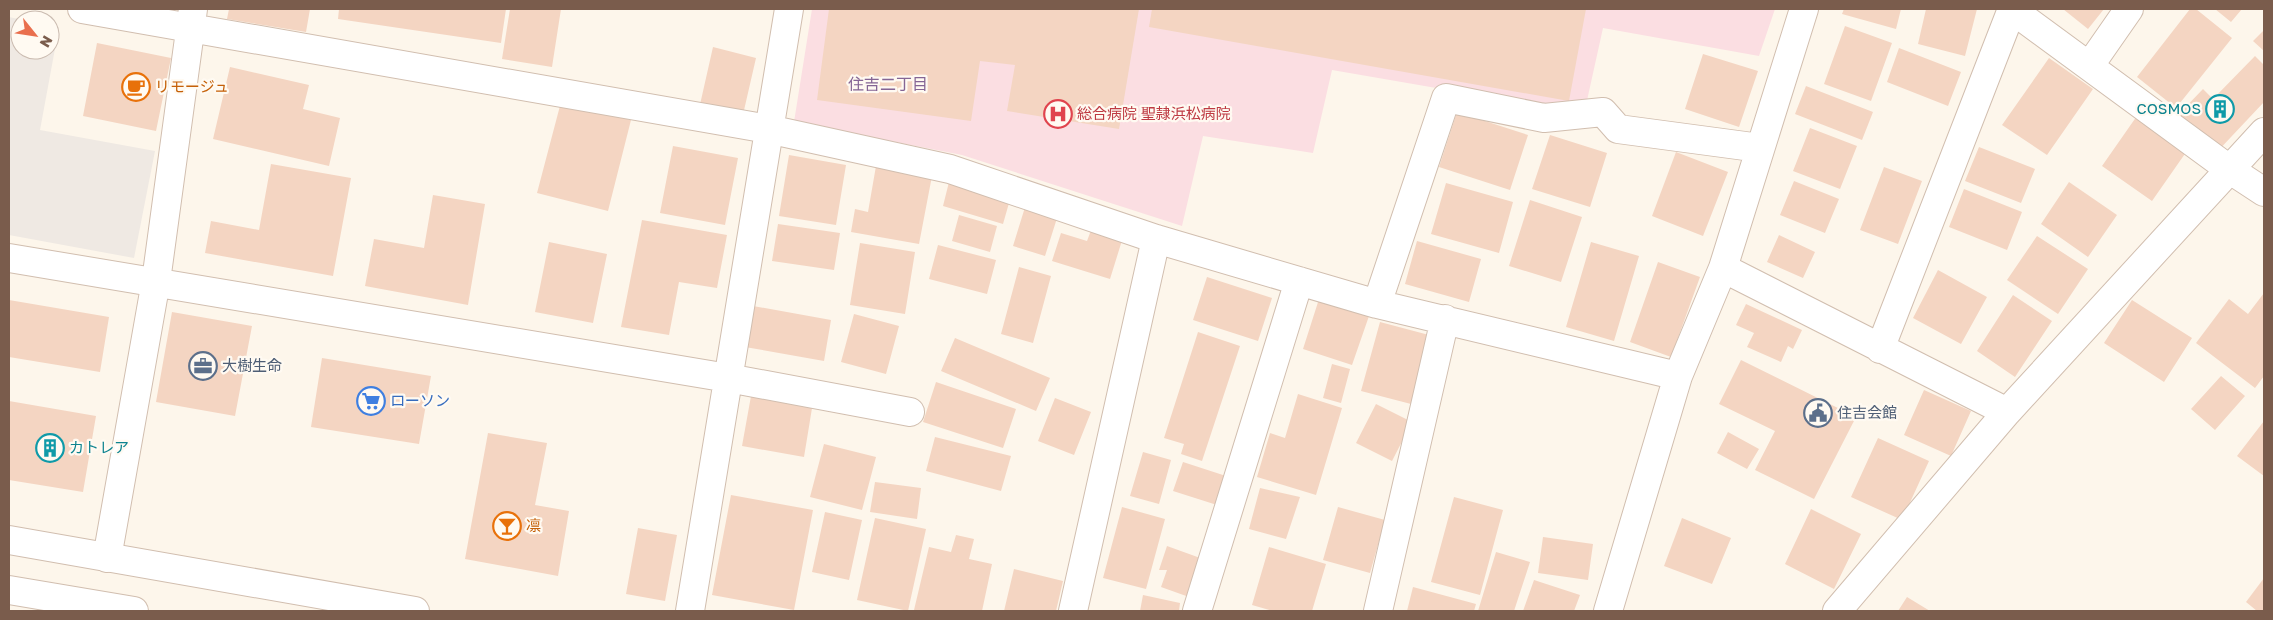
<svg xmlns="http://www.w3.org/2000/svg" width="2273" height="620" viewBox="0 0 2273 620" font-family="'Golos Text','Noto Sans JP',sans-serif">
	<rect width="100%" height="100%" fill="#fdf6eb"/>
	<!-- industrial -->
	<path fill="#efe9e3" d="M9 17 23 20H20V50H50V25L59 27 40 130 155 151 134 258 9 235Z"/>
	<!-- medical -->
	<path fill="#fbdee2" d="M812 9H1775L1759 56 1603 28 1586 105 1540 106 1332 70 1313 153 1203 136 1182 226 962 155 794 122Z"/>
	<!-- building -->
	<path fill="#f4d5c2" d="M229 9H310L306 32 227 19Z
		M339 9H506L501 43 338 19Z
		M510 9H561L552 67 502 59Z
		M829 9H1139L1119 129 1007 111 1015 65 980 61 971 121 817 100Z
		M1152 9H1586L1569 101 1149 27Z
		M1844 9H1901L1896 29 1842 14Z
		M1926 9H1977L1965 56 1918 44Z
		M2063 9H2104L2088 29Z
		M2190 9H2196L2232 38 2176 108 2137 77Z
		M2215 9H2242L2231 22Z
		M1845 26 1892 43 1871 101 1824 84Z
		M2264 30V51L2253 41Z
		M97 43 171 58 156 131 83 116Z
		M713 47 756 58 742 119 699 109Z
		M1899 48 1961 72 1948 106 1887 82Z
		M1703 54 1758 71 1739 127 1685 109Z
		M2255 56 2264 65V102L2215 154 2176 117 2203 89 2213 99Z
		M2049 58 2093 89 2047 155 2002 125Z
		M230 67 309 85 303 109 340 118 329 166 213 139Z
		M1806 86 1873 112 1862 140 1795 114Z
		M561 102 631 120 608 211 537 193Z
		M1457 112 1528 135 1510 190 1439 167Z
		M2139 113 2189 148 2152 201 2102 166Z
		M1810 128 1857 146 1840 189 1793 171Z
		M1550 135 1607 153 1590 207 1532 189Z
		M673 146 738 158 725 225 660 213Z
		M1979 147 2035 169 2021 203 1965 181Z
		M1676 152 1728 172 1703 236 1652 216Z
		M789 155 846 165 836 225 779 216Z
		M271 164 351 178 333 276 205 253 211 221 259 230Z
		M876 166 932 176 919 244 851 232 855 209 868 212Z
		M1884 167 1922 181 1898 244 1860 230Z
		M950 178 1011 196 1003 224 943 206Z
		M1794 181 1839 199 1825 233 1780 215Z
		M2069 182 2117 215 2088 257 2041 224Z
		M1446 183 1513 202 1499 253 1431 234Z
		M1964 189 2022 212 2007 250 1949 227Z
		M433 195 485 204 468 305 365 286 374 239 424 248Z
		M1530 200 1582 217 1561 282 1509 266Z
		M1026 204 1058 215 1045 256 1013 246Z
		M959 215 997 226 990 252 952 241Z
		M642 220 727 235 717 288 679 282 669 335 621 327Z
		M778 224 840 233 834 270 772 261Z
		M1093 225 1124 234 1110 279 1052 261 1061 233 1087 241Z
		M1779 235 1815 252 1803 278 1767 262Z
		M2037 236 2088 269 2058 314 2007 280Z
		M1417 241 1481 259 1469 302 1405 284Z
		M549 242 607 254 593 323 535 312Z
		M1591 242 1639 256 1614 341 1566 327Z
		M860 243 915 252 905 314 850 305Z
		M938 245 996 260 987 294 929 279Z
		M1658 262 1700 277 1671 357 1630 342Z
		M1019 267 1051 276 1033 343 1001 334Z
		M1938 270 1987 297 1961 344 1913 318Z
		M1207 277 1272 298 1258 341 1193 320Z
		M2264 293V376L2255 388 2196 343 2229 299 2248 314Z
		M2013 295 2052 321 2015 377 1977 351Z
		M1319 299 1369 316 1352 365 1303 349Z
		M9 300 109 317 100 372 9 357Z
		M2132 300 2192 338 2164 382 2104 343Z
		M1746 304 1802 330 1793 349 1788 346 1781 362 1747 347 1754 333 1736 325Z
		M753 306 831 320 824 361 745 347Z
		M172 312 252 326 235 416 156 402Z
		M854 314 899 326 886 374 841 362Z
		M1380 322 1429 335 1411 404 1361 391Z
		M1198 332 1240 346 1202 461 1181 454 1184 444 1164 438Z
		M955 338 1050 378 1036 411 941 371Z
		M322 358 431 376 419 444 311 427Z
		M1741 360 1856 417 1814 499 1755 470 1775 431 1719 404Z
		M1332 364 1350 369 1341 403 1323 398Z
		M2221 376 2245 396 2215 430 2191 409Z
		M936 382 1016 409 1003 448 923 422Z
		M753 385 814 396 804 457 742 446Z
		M1924 390 1971 411 1951 456 1904 435Z
		M1298 394 1342 408 1316 495 1257 477 1270 433 1285 438Z
		M1055 398 1091 412 1074 455 1038 441Z
		M9 401 96 416 83 492 9 480Z
		M1376 404 1412 422 1392 461 1356 443Z
		M2264 421V476L2237 456Z
		M1728 432 1759 449 1747 469 1717 453Z
		M488 433 547 443 535 505 569 511 558 576 465 559Z
		M935 437 1011 456 1001 491 926 471Z
		M1878 438 1929 461 1902 520 1851 497Z
		M824 444 876 457 862 510 810 497Z
		M1143 452 1171 460 1159 504 1130 496Z
		M1183 462 1226 476 1217 505 1173 491Z
		M875 482 921 488 917 519 870 512Z
		M1260 488 1300 497 1286 539 1249 529Z
		M731 495 813 510 794 610 712 595Z
		M1454 497 1503 510 1480 595 1431 582Z
		M1122 507 1165 519 1146 589 1103 578Z
		M1338 507 1385 520 1370 573 1323 560Z
		M1811 509 1861 534 1834 589 1785 564Z
		M825 512 862 520 849 580 812 572Z
		M875 518 926 529 908 611 857 600Z
		M1682 518 1731 538 1712 584 1664 566Z
		M638 528 677 535 665 601 626 594Z
		M956 535 974 539 969 559 992 564 982 611 914 610 929 547 951 552Z
		M1543 537 1593 544 1588 580 1538 573Z
		M1167 546 1203 559 1189 597 1161 587 1167 570H1159Z
		M1269 547 1326 564 1312 611H1273L1252 605Z
		M1496 552 1530 562 1514 611H1478Z
		M1014 569 1063 581 1056 611H1004Z
		M2264 578V611H2257L2246 602Z
		M1534 580 1580 595 1574 611H1523Z
		M1413 587 1476 604 1474 611H1407Z
		M1143 595 1180 603 1179 611H1140Z
		M1907 597 1930 611H1898Z"/>
	<g fill="none" stroke-linecap="round" stroke-linejoin="round">
		<defs>
			<path id="minor" d="M82 9 768 129 950 169 1156 239 1377 304 1678 376
				M2011 9 2229 169 2264 192
				M2090 65 2129 9
				M9 258 728 378 910 412
				M1723 268 2007 412
				M1377 304 1446 98 1544 118 1603 112 1618 129 1760 148
				M1880 349 2012 9
				M107 558 156 281 193 9
				M690 611 789 9
				M1073 611 1156 239
				M1197 611 1299 281
				M1378 611 1445 319
				M1608 611 1678 376 1723 268 1804 9
				M1837 611 2007 412 2264 132"/>
			<path id="tertiary" d="M9 540 415 611
				M9 590 134 611"/>
		</defs>
		<!-- minor casing -->
		<use href="#minor" stroke="#d1beaf" stroke-width="30"/>
		<!-- tertiary casing -->
		<use href="#tertiary" stroke="#d1beaf" stroke-width="30"/>
		<!-- minor -->
		<use href="#minor" stroke="#fff" stroke-width="28"/>
		<!-- tertiary -->
		<use href="#tertiary" stroke="#fff" stroke-width="28"/>
	</g>
	<!-- icons -->
	<defs>
		<symbol id="cafe-ring" viewBox="-11 -11 22 22"><circle r="9.5" fill="#fffaf2" stroke="#e8710a" stroke-width="1.5"/><path d="M-5.5-4.5H6V0H3Q3 3.5 0 3.5H-2.5Q-5.5 3.5-5.5 0ZM3-3.2v2h1.7v-2ZM-6 4.5H4V6H-6Z" fill="#e8710a"/></symbol>
		<symbol id="building-ring" viewBox="-11 -11 22 22"><circle r="9.5" fill="#fffaf2" stroke="#0f9aa8" stroke-width="1.5"/><path d="M-4-6H4V6H1V3H-1V6H-4ZM-2.5-4.3h1.7v1.8h-1.7ZM.8-4.3h1.7v1.8H.8ZM-2.5-1h1.7V.8h-1.7ZM.8-1h1.7V.8H.8Z" fill="#0f9aa8"/></symbol>
		<symbol id="hospital-ring" viewBox="-11 -11 22 22"><circle r="9.5" fill="#fffaf2" stroke="#e0444e" stroke-width="1.5"/><path d="M-5-5h3v3.5h4V-5h3V5h-3V1.5h-4V5h-3Z" fill="#e0444e"/></symbol>
		<symbol id="office-ring" viewBox="-11 -11 22 22"><circle r="9.5" fill="#fffaf2" stroke="#5c6f8a" stroke-width="1.5"/><path d="M-6-3h4V-5.5h4V-3h4V5H-6ZM-1-4.5V-3h2v-1.5ZM-6 0V1H6V0Z" fill="#5c6f8a"/></symbol>
		<symbol id="supermarket-ring" viewBox="-11 -11 22 22"><circle r="9.5" fill="#fffaf2" stroke="#3f7fe0" stroke-width="1.5"/><path d="M-6-5.5h2.5l.6 2H6L4.5 2H-2.5L-4.4-4H-6ZM-1.5 3.2a1.3 1.3 0 1 0 .1 0ZM3 3.2a1.3 1.3 0 1 0 .1 0Z" fill="#3f7fe0"/></symbol>
		<symbol id="civic-ring" viewBox="-11 -11 22 22"><circle r="9.5" fill="#fffaf2" stroke="#5c6f8a" stroke-width="1.5"/><path d="M-.6-6.5H3V-4.5H.6V-3L4-1V1h2V6H-6V1h2V-1L-.6-3ZM-1.2 2.5V6h2.4V2.5Z" fill="#5c6f8a"/></symbol>
		<symbol id="bar-ring" viewBox="-11 -11 22 22"><circle r="9.5" fill="#fffaf2" stroke="#e8710a" stroke-width="1.5"/><path d="M-6-5H6L.8 .8V4.5H3.5V6h-7V4.5H-.8V.8Z" fill="#e8710a"/></symbol>
	</defs>
	<g fill-rule="evenodd">
		<use href="#cafe-ring" x="120" y="71" width="32" height="32"/>
		<use href="#building-ring" x="2204" y="93" width="32" height="32"/>
		<use href="#hospital-ring" x="1042" y="98" width="32" height="32"/>
		<use href="#office-ring" x="187" y="350" width="32" height="32"/>
		<use href="#supermarket-ring" x="355" y="385" width="32" height="32"/>
		<use href="#civic-ring" x="1802" y="397" width="32" height="32"/>
		<use href="#building-ring" x="34" y="432" width="32" height="32"/>
		<use href="#bar-ring" x="491" y="510" width="32" height="32"/>
	</g>
	<g text-anchor="middle" stroke-width="4.5" stroke-linejoin="round" paint-order="stroke">
		<!-- food labels -->
		<g font-size="15" fill="#c56008" stroke="#fffaf2" text-anchor="start">
			<text x="155" y="92">リモージュ</text>
			<text x="526" y="531">凛</text>
		</g>
		<!-- culture labels -->
		<g font-size="15" fill="#0d838f" stroke="#fffaf2" text-anchor="end">
			<text x="2201" y="114">COSMOS</text>
			<text x="69" y="453" text-anchor="start">カトレア</text>
		</g>
		<!-- health labels -->
		<g font-size="15" fill="#be3a42" stroke="#fffaf2" text-anchor="start">
			<text x="1077" y="119">総合病院 聖隷浜松病院</text>
		</g>
		<!-- service labels -->
		<g font-size="15" fill="#4e5e75" stroke="#fffaf2" text-anchor="start">
			<text x="222" y="371">大樹生命</text>
			<text x="1837" y="418">住吉会館</text>
		</g>
		<!-- shop labels -->
		<g font-size="15" fill="#366cbe" stroke="#fffaf2" text-anchor="start">
			<text x="390" y="406">ローソン</text>
		</g>
		<!-- neighbourhood labels -->
		<g font-size="16" fill="#856595" stroke="#fffaf2">
			<text x="888" y="90">住吉二丁目</text>
		</g>
	</g>
	<!-- border -->
	<rect width="2273" height="620" fill="none" stroke="#7a5c4c" stroke-width="20"/>
	<!-- north arrow -->
	<g transform="translate(35 35) rotate(120)"><circle r="24" fill="#fffaf2" stroke="#cabbb0"/>
	<path d="M0-4L9 19L0 12L-9 19Z" fill="#e96f4e"/>
	<text y="-8" font-size="14" font-weight="bold" text-anchor="middle" fill="#7a5c4c">N</text>
	</g>
</svg>
